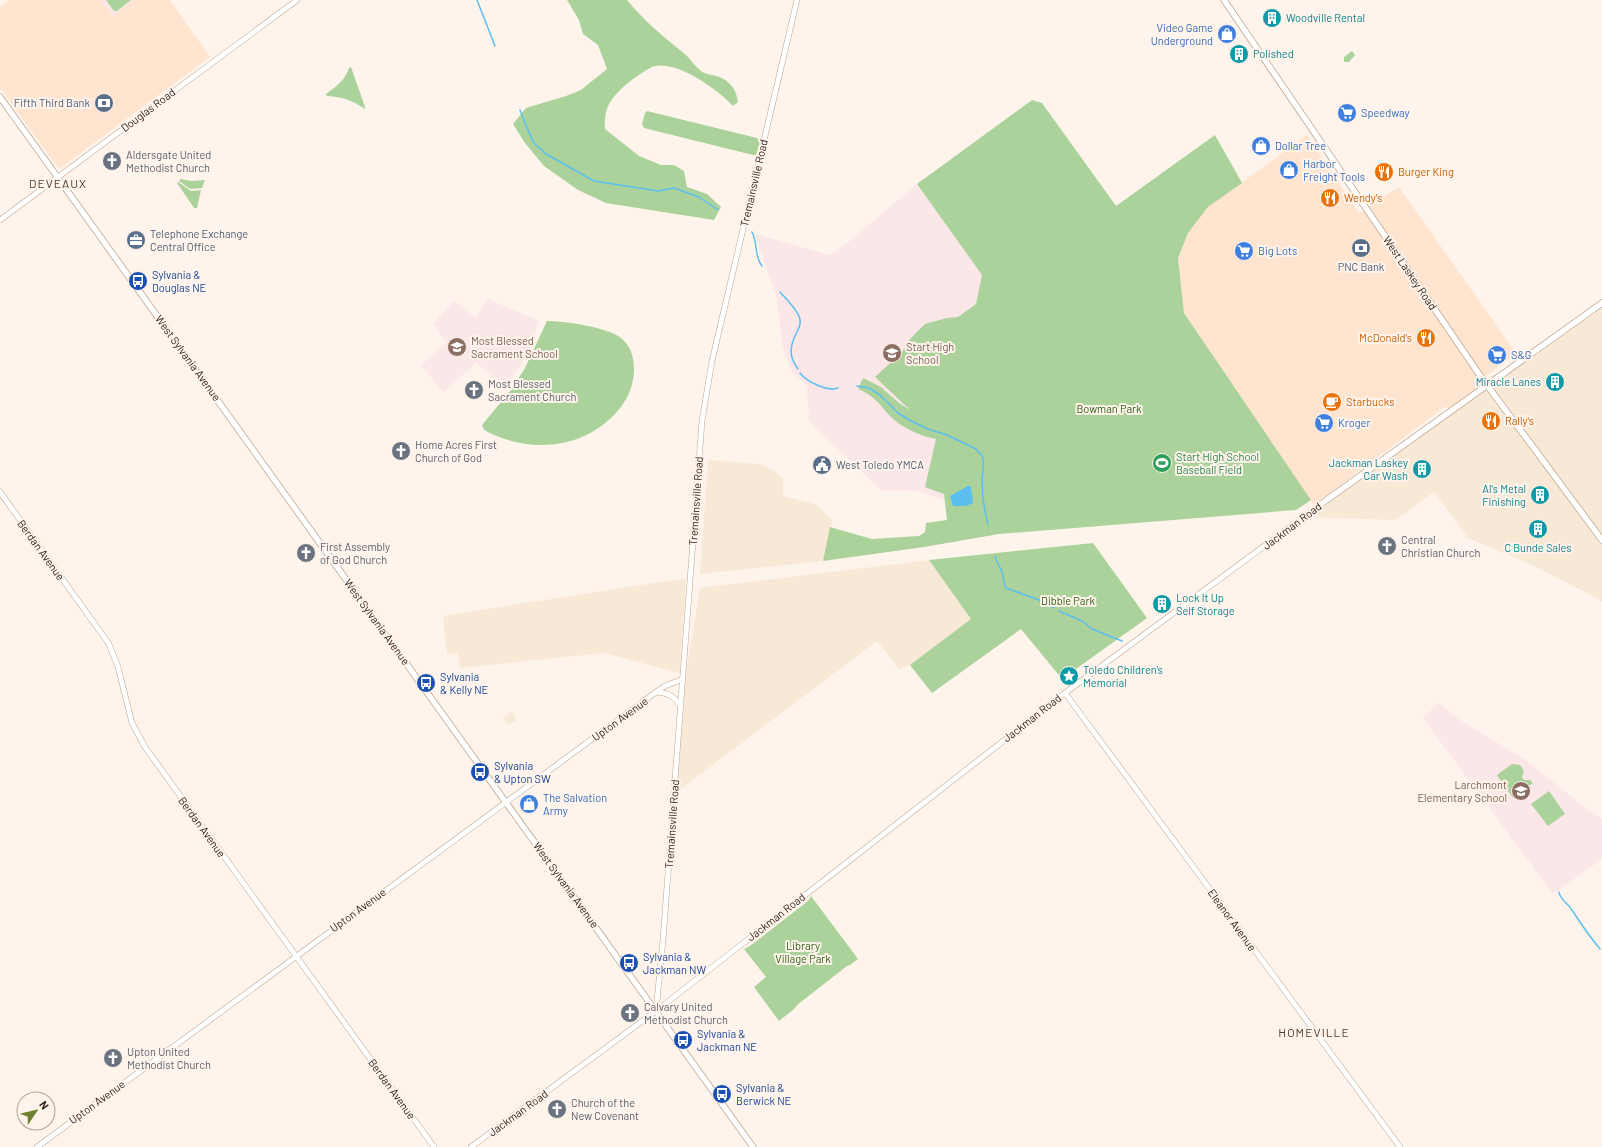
<svg xmlns="http://www.w3.org/2000/svg" width="1602" height="1147" viewBox="0 0 1602 1147" font-family="Barlow,sans-serif">
	<rect width="100%" height="100%" fill="#fef4eb"/>
	<!-- built -->
	<path fill="#ffe5cf" d="M10 0H100L113 16 133 0H170L210 57 59 169 0 88V7Z
		M1307 135 1359 213 1399 187 1516 353 1478 382 1515 432 1483 457 1446 406 1314 505 1184 313 1178 258 1188 233 1208 207Z"/>
	<!-- industrial -->
	<path fill="#f8e9d6" d="M1602 303V602L1591 595 1528 563 1468 538 1434 492 1395 520 1305 517Z
		M708 460 761 464 778 473 783 478V496L818 505 832 520 823 561 700 574Z
		M929 560 972 619 910 665 899 670 877 641 677 792 686 674 700 588Z
		M686 578 680 673 604 653 460 668 458 653 447 654 443 616Z
		M512 712 517 720 508 725 503 718Z"/>
	<!-- education -->
	<path fill="#fbe6e8" d="M100 0H133L113 16Z
		M917 184 982 275 976 304 996 517 916 491 881 490 809 421 807 386 791 370 783 347 776 295 755 234 830 255 850 241Z
		M488 299 539 321 528 353 507 385 476 363 443 392 421 365 447 343 433 324 454 301 475 318Z
		M1439 703 1458 719 1524 759 1588 810 1602 819V859L1553 894 1423 718Z"/>
	<!-- green -->
	<path fill="#aad29a" d="M106 0H131L117 11H114Z
		M567 0H627C644 21 665 38 686 55 691 60 696 67 701 71 710 77 718 73 729 83 735 89 737 95 738 102L733 106C719 90 674 58 652 67 642 72 630 81 622 88 608 102 604 110 605 129L639 156 661 165H674L684 171 687 187 707 194 721 207 714 220 606 203 578 190 544 166 525 143 513 124 526 108 566 96 581 90 607 69 598 45 583 34 579 20Z
		M1352 51 1355 55 1349 62H1344V57Z
		M351 67 365 107V109C352 100 342 97 327 96L326 94C337 86 345 80 349 68Z
		M1032 100 1042 103 1116 206 1215 135 1242 183 1208 207 1188 233 1178 258 1184 313 1311 500 1296 510 999 534 924 547 823 561 830 527 872 539 919 536 925 532 926 523 947 520 944 494 925 487 936 439C920 436 900 427 889 415 878 403 875 396 858 389L863 378 881 387 899 403 910 410 875 377 902 352 910 339 925 324 947 318 958 317 976 304 982 275 917 184Z
		M647 111 757 138 760 141 756 155H753L644 128 642 124 645 113Z
		M180 179 192 181 205 180 202 188 190 189 179 181Z
		M178 182 191 191 201 190 197 208H194L177 183Z
		M547 321C564 321 607 327 621 338 631 346 634 358 634 370 634 389 624 406 611 418 576 451 525 452 484 430L482 425 511 390 525 368Z
		M1093 543 1147 618 1062 679 1021 629 932 693 910 665 971 619 929 560Z
		M1512 764 1520 765 1524 771 1522 777 1524 780H1530L1533 783 1513 798 1497 775Z
		M1549 791 1565 814 1548 826 1531 804Z
		M811 896 858 959 850 965 847 966 797 1005 794 1009 779 1021 754 987 766 977 744 949 750 946 808 901Z"/>
	<!-- water -->
	<path fill="#5cbfef" d="M968 486H971L973 503 966 506H953L950 496Z"/>
	<g fill="none" stroke-linecap="round" stroke-linejoin="round">
		<!-- stream -->
		<path stroke="#5cbfef" stroke-width="1.5" d="M477 0 495 46
			M520 110 527 128 534 143 546 154 594 181 658 191 674 188 699 197 718 210
			M752 232C758 243 754 256 762 266
			M780 292C786 299 799 311 800 320 801 324 799 328 797 332 790 345 788 356 798 369
			M800 373C806 381 827 392 838 388
			M857 386 869 388 880 395 898 413 913 422 928 429 947 435 976 449C978 453 982 454 983 458 985 465 982 473 982 480 982 495 984 510 988 524
			M995 556C996 562 1000 566 1002 572 1004 577 1003 583 1006 588L1039 600 1054 608
			M1059 611 1082 621 1092 629 1122 641
			M1559 892C1560 900 1568 903 1572 910 1581 924 1590 937 1600 949"/>
		<defs>
			<path id="tertiary" d="M0 220 297 0
				M0 492 109 644 118 667 132 723 145 747 434 1147
				M656 692C669 693 674 696 681 707
				M1065 693 1400 1147
				M656 1011 663 940 702 421 712 361 797 0
				M37 1147 656 692 665 686 683 679
				M471 1147 656 1011 1065 693 1328 499"/>
			<path id="secondary" d="M1224 0 1481 377 1602 540
				M0 97 753 1147
				M1328 499 1602 303"/>
		</defs>
		<!-- tertiary casing -->
		<use href="#tertiary" stroke="#bca48f" stroke-width="6"/>
		<!-- secondary casing -->
		<use href="#secondary" stroke="#bca48f" stroke-width="7"/>
		<!-- tertiary -->
		<use href="#tertiary" stroke="#fff" stroke-width="5"/>
		<!-- secondary -->
		<use href="#secondary" stroke="#fff" stroke-width="5.5"/>
	</g>
	<!-- icons -->
	<defs>
		<symbol id="building-disc" viewBox="-11 -11 22 22"><circle r="9.5" fill="#0f9aa8" stroke="#fef4eb"/><path d="M-4-6H4V6H1V3H-1V6H-4ZM-2.5-4.3h1.7v1.8h-1.7ZM.8-4.3h1.7v1.8H.8ZM-2.5-1h1.7V.8h-1.7ZM.8-1h1.7V.8H.8Z" fill="#fff"/></symbol>
		<symbol id="shop-disc" viewBox="-11 -11 22 22"><circle r="9.5" fill="#3f7fe0" stroke="#fef4eb"/><path d="M-5-2.5h2.3a2.7 3.5 0 0 1 5.4 0H5L5.5 6h-11ZM-1.5-2.5h3a1.5 2.3 0 0 0-3 0Z" fill="#fff"/></symbol>
		<symbol id="bank-disc" viewBox="-11 -11 22 22"><circle r="9.5" fill="#5c6f8a" stroke="#fef4eb"/><path d="M-6-4H6V4H-6ZM0-2.3a2.3 2.3 0 1 0 0 4.6a2.3 2.3 0 1 0 0-4.6Z" fill="#fff"/></symbol>
		<symbol id="supermarket-disc" viewBox="-11 -11 22 22"><circle r="9.5" fill="#3f7fe0" stroke="#fef4eb"/><path d="M-6-5.5h2.5l.6 2H6L4.5 2H-2.5L-4.4-4H-6ZM-1.5 3.2a1.3 1.3 0 1 0 .1 0ZM3 3.2a1.3 1.3 0 1 0 .1 0Z" fill="#fff"/></symbol>
		<symbol id="church-disc" viewBox="-11 -11 22 22"><circle r="9.5" fill="#6b7280" stroke="#fef4eb"/><path d="M-1.2-6h2.4v3.5h3.3v2.4h-3.3V6h-2.4V-.1h-3.3v-2.4h3.3Z" fill="#fff"/></symbol>
		<symbol id="restaurant-disc" viewBox="-11 -11 22 22"><circle r="9.5" fill="#e8710a" stroke="#fef4eb"/><path d="M-5-6h1v4h1v-4h1v4h1v-4h1v5L-1.5 .5V6h-2V.5L-5-1ZM5-6V6H3V1.5H1.5Q1.5-4 5-6Z" fill="#fff"/></symbol>
		<symbol id="office-disc" viewBox="-11 -11 22 22"><circle r="9.5" fill="#5c6f8a" stroke="#fef4eb"/><path d="M-6-3h4V-5.5h4V-3h4V5H-6ZM-1-4.5V-3h2v-1.5ZM-6 0V1H6V0Z" fill="#fff"/></symbol>
		<symbol id="bus-disc" viewBox="-11 -11 22 22"><circle r="9.5" fill="#1a4fb4" stroke="#fef4eb"/><path d="M-5-6H5V4H4V6H2V4H-2V6H-4V4H-5ZM-3.5-4V0h7V-4ZM-3.5 1.2v1.5H-2V1.2ZM2 1.2v1.5H3.5V1.2Z" fill="#fff"/></symbol>
		<symbol id="school-disc" viewBox="-11 -11 22 22"><circle r="9.5" fill="#8d6e63" stroke="#fef4eb"/><path d="M0-5L7-2L0 1L-7-2ZM-4 1L0 2.5L4 1V4Q0 6-4 4Z" fill="#fff"/></symbol>
		<symbol id="cafe-disc" viewBox="-11 -11 22 22"><circle r="9.5" fill="#e8710a" stroke="#fef4eb"/><path d="M-5.5-4.5H6V0H3Q3 3.5 0 3.5H-2.5Q-5.5 3.5-5.5 0ZM3-3.2v2h1.7v-2ZM-6 4.5H4V6H-6Z" fill="#fff"/></symbol>
		<symbol id="stadium-disc" viewBox="-11 -11 22 22"><circle r="9.5" fill="#2e9e5b" stroke="#fef4eb"/><path d="M0-5a6.5 5 0 1 0 0 10a6.5 5 0 1 0 0-10ZM-3.5-1.8h7v3.6h-7Z" fill="#fff"/></symbol>
		<symbol id="civic-disc" viewBox="-11 -11 22 22"><circle r="9.5" fill="#5c6f8a" stroke="#fef4eb"/><path d="M-.6-6.5H3V-4.5H.6V-3L4-1V1h2V6H-6V1h2V-1L-.6-3ZM-1.2 2.5V6h2.4V2.5Z" fill="#fff"/></symbol>
		<symbol id="sight-disc" viewBox="-11 -11 22 22"><circle r="9.5" fill="#0f9aa8" stroke="#fef4eb"/><path d="M0-6L1.8-2.2L6-1.7L2.9 1.2L3.7 5.4L0 3.3L-3.7 5.4L-2.9 1.2L-6-1.7L-1.8-2.2Z" fill="#fff"/></symbol>
	</defs>
	<g fill-rule="evenodd">
		<use href="#building-disc" x="1261" y="7" width="22" height="22"/>
		<use href="#shop-disc" x="1216" y="23" width="22" height="22"/>
		<use href="#building-disc" x="1228" y="43" width="22" height="22"/>
		<use href="#bank-disc" x="93" y="92" width="22" height="22"/>
		<use href="#supermarket-disc" x="1336" y="102" width="22" height="22"/>
		<use href="#shop-disc" x="1250" y="135" width="22" height="22"/>
		<use href="#church-disc" x="101" y="150" width="22" height="22"/>
		<use href="#shop-disc" x="1278" y="159" width="22" height="22"/>
		<use href="#restaurant-disc" x="1373" y="161" width="22" height="22"/>
		<use href="#restaurant-disc" x="1319" y="187" width="22" height="22"/>
		<use href="#office-disc" x="125" y="229" width="22" height="22"/>
		<use href="#bank-disc" x="1350" y="237" width="22" height="22"/>
		<use href="#supermarket-disc" x="1233" y="240" width="22" height="22"/>
		<use href="#bus-disc" x="127" y="270" width="22" height="22"/>
		<use href="#restaurant-disc" x="1415" y="327" width="22" height="22"/>
		<use href="#school-disc" x="446" y="336" width="22" height="22"/>
		<use href="#school-disc" x="881" y="342" width="22" height="22"/>
		<use href="#supermarket-disc" x="1486" y="344" width="22" height="22"/>
		<use href="#building-disc" x="1544" y="371" width="22" height="22"/>
		<use href="#church-disc" x="463" y="379" width="22" height="22"/>
		<use href="#cafe-disc" x="1321" y="391" width="22" height="22"/>
		<use href="#restaurant-disc" x="1480" y="410" width="22" height="22"/>
		<use href="#supermarket-disc" x="1313" y="412" width="22" height="22"/>
		<use href="#church-disc" x="390" y="440" width="22" height="22"/>
		<use href="#stadium-disc" x="1151" y="452" width="22" height="22"/>
		<use href="#civic-disc" x="811" y="454" width="22" height="22"/>
		<use href="#building-disc" x="1411" y="458" width="22" height="22"/>
		<use href="#building-disc" x="1529" y="484" width="22" height="22"/>
		<use href="#building-disc" x="1527" y="518" width="22" height="22"/>
		<use href="#church-disc" x="1376" y="535" width="22" height="22"/>
		<use href="#church-disc" x="295" y="542" width="22" height="22"/>
		<use href="#building-disc" x="1151" y="593" width="22" height="22"/>
		<use href="#sight-disc" x="1058" y="665" width="22" height="22"/>
		<use href="#bus-disc" x="415" y="672" width="22" height="22"/>
		<use href="#bus-disc" x="469" y="761" width="22" height="22"/>
		<use href="#school-disc" x="1510" y="780" width="22" height="22"/>
		<use href="#shop-disc" x="518" y="793" width="22" height="22"/>
		<use href="#bus-disc" x="618" y="952" width="22" height="22"/>
		<use href="#church-disc" x="619" y="1002" width="22" height="22"/>
		<use href="#bus-disc" x="672" y="1029" width="22" height="22"/>
		<use href="#church-disc" x="102" y="1047" width="22" height="22"/>
		<use href="#bus-disc" x="711" y="1083" width="22" height="22"/>
		<use href="#church-disc" x="546" y="1098" width="22" height="22"/>
	</g>
	<g text-anchor="middle" stroke-width="4" stroke-linejoin="round" paint-order="stroke">
		<!-- culture labels -->
		<g font-size="11" fill="#0d838f" stroke="#fef4eb" text-anchor="start">
			<text x="1286" y="22">Woodville Rental</text>
			<text x="1253" y="58">Polished</text>
			<text x="1541" y="386" text-anchor="end">Miracle Lanes</text>
			<text x="1408" y="467" text-anchor="end">Jackman Laskey<tspan x="1408" dy="13">Car Wash</tspan></text>
			<text x="1526" y="493" text-anchor="end">Al's Metal<tspan x="1526" dy="13">Finishing</tspan></text>
			<text x="1538" y="552" text-anchor="middle">C Bunde Sales</text>
			<text x="1176" y="602">Lock It Up<tspan x="1176" dy="13">Self Storage</tspan></text>
			<text x="1083" y="674">Toledo Children's<tspan x="1083" dy="13">Memorial</tspan></text>
		</g>
		<!-- shop labels -->
		<g font-size="11" fill="#366cbe" stroke="#fef4eb" text-anchor="start">
			<text x="1213" y="32" text-anchor="end">Video Game<tspan x="1213" dy="13">Underground</tspan></text>
			<text x="1361" y="117">Speedway</text>
			<text x="1275" y="150">Dollar Tree</text>
			<text x="1303" y="168">Harbor<tspan x="1303" dy="13">Freight Tools</tspan></text>
			<text x="1258" y="255">Big Lots</text>
			<text x="1511" y="359">S&amp;G</text>
			<text x="1338" y="427">Kroger</text>
			<text x="543" y="802">The Salvation<tspan x="543" dy="13">Army</tspan></text>
		</g>
		<!-- service labels -->
		<g font-size="11" fill="#4e5e75" stroke="#fef4eb" text-anchor="start">
			<text x="90" y="107" text-anchor="end">Fifth Third Bank</text>
			<text x="150" y="238">Telephone Exchange<tspan x="150" dy="13">Central Office</tspan></text>
			<text x="1361" y="271" text-anchor="middle">PNC Bank</text>
			<text x="836" y="469">West Toledo YMCA</text>
		</g>
		<!-- street labels -->
		<g font-size="11" fill="#2e241c" stroke="#fef4eb">
			<text transform="translate(148 110) rotate(-37)" y="4">Douglas Road</text>
			<text transform="translate(754 183) rotate(-77)" y="4">Tremainsville Road</text>
			<text transform="translate(1410 273) rotate(56)" y="4">West Laskey Road</text>
			<text transform="translate(188 358) rotate(54)" y="4">West Sylvania Avenue</text>
			<text transform="translate(696 501) rotate(-86)" y="4">Tremainsville Road</text>
			<text transform="translate(1292 526) rotate(-37)" y="4">Jackman Road</text>
			<text transform="translate(41 550) rotate(54)" y="4">Berdan Avenue</text>
			<text transform="translate(377 622) rotate(54)" y="4">West Sylvania Avenue</text>
			<text transform="translate(1032 718) rotate(-38)" y="4">Jackman Road</text>
			<text transform="translate(620 719) rotate(-36)" y="4">Upton Avenue</text>
			<text transform="translate(672 824) rotate(-86)" y="4">Tremainsville Road</text>
			<text transform="translate(202 827) rotate(54)" y="4">Berdan Avenue</text>
			<text transform="translate(566 885) rotate(54)" y="4">West Sylvania Avenue</text>
			<text transform="translate(358 910) rotate(-36)" y="4">Upton Avenue</text>
			<text transform="translate(776 917) rotate(-38)" y="4">Jackman Road</text>
			<text transform="translate(1232 920) rotate(54)" y="4">Eleanor Avenue</text>
			<text transform="translate(392 1089) rotate(54)" y="4">Berdan Avenue</text>
			<text transform="translate(97 1102) rotate(-36)" y="4">Upton Avenue</text>
			<text transform="translate(518 1113) rotate(-36)" y="4">Jackman Road</text>
		</g>
		<!-- worship labels -->
		<g font-size="11" fill="#5b616d" stroke="#fef4eb" text-anchor="start">
			<text x="126" y="159">Aldersgate United<tspan x="126" dy="13">Methodist Church</tspan></text>
			<text x="488" y="388">Most Blessed<tspan x="488" dy="13">Sacrament Church</tspan></text>
			<text x="415" y="449">Home Acres First<tspan x="415" dy="13">Church of God</tspan></text>
			<text x="1401" y="544">Central<tspan x="1401" dy="13">Christian Church</tspan></text>
			<text x="320" y="551">First Assembly<tspan x="320" dy="13">of God Church</tspan></text>
			<text x="644" y="1011">Calvary United<tspan x="644" dy="13">Methodist Church</tspan></text>
			<text x="127" y="1056">Upton United<tspan x="127" dy="13">Methodist Church</tspan></text>
			<text x="571" y="1107">Church of the<tspan x="571" dy="13">New Covenant</tspan></text>
		</g>
		<!-- food labels -->
		<g font-size="11" fill="#c56008" stroke="#fef4eb" text-anchor="start">
			<text x="1398" y="176">Burger King</text>
			<text x="1344" y="202">Wendy's</text>
			<text x="1412" y="342" text-anchor="end">McDonald's</text>
			<text x="1346" y="406">Starbucks</text>
			<text x="1505" y="425">Rally's</text>
		</g>
		<!-- transit labels -->
		<g font-size="11" fill="#164399" stroke="#fef4eb" text-anchor="start">
			<text x="152" y="279">Sylvania &amp;<tspan x="152" dy="13">Douglas NE</tspan></text>
			<text x="440" y="681">Sylvania<tspan x="440" dy="13">&amp; Kelly NE</tspan></text>
			<text x="494" y="770">Sylvania<tspan x="494" dy="13">&amp; Upton SW</tspan></text>
			<text x="643" y="961">Sylvania &amp;<tspan x="643" dy="13">Jackman NW</tspan></text>
			<text x="697" y="1038">Sylvania &amp;<tspan x="697" dy="13">Jackman NE</tspan></text>
			<text x="736" y="1092">Sylvania &amp;<tspan x="736" dy="13">Berwick NE</tspan></text>
		</g>
		<!-- education labels -->
		<g font-size="11" fill="#785e54" stroke="#fef4eb" text-anchor="start">
			<text x="471" y="345">Most Blessed<tspan x="471" dy="13">Sacrament School</tspan></text>
			<text x="906" y="351">Start High<tspan x="906" dy="13">School</tspan></text>
			<text x="1507" y="789" text-anchor="end">Larchmont<tspan x="1507" dy="13">Elementary School</tspan></text>
		</g>
		<!-- park labels -->
		<g font-size="11" fill="#306017" stroke="#fef4eb">
			<text x="1109" y="413">Bowman Park</text>
			<text x="1068" y="605">Dibble Park</text>
			<text x="803" y="950">Library<tspan x="803" dy="13">Village Park</tspan></text>
		</g>
		<!-- leisure labels -->
		<g font-size="11" fill="#27864d" stroke="#fef4eb" text-anchor="start">
			<text x="1176" y="461">Start High School<tspan x="1176" dy="13">Baseball Field</tspan></text>
		</g>
		<!-- neighbourhood labels -->
		<g font-size="12" letter-spacing="1" fill="#55402e" stroke="#fef4eb">
			<text x="58" y="188">DEVEAUX</text>
			<text x="1314" y="1037">HOMEVILLE</text>
		</g>
	</g>
	<!-- north arrow -->
	<g transform="translate(36 1111) rotate(55)"><circle r="19" fill="#fef4eb" stroke="#aba198"/>
	<path d="M0-3L7 15L0 10L-7 15Z" fill="#6d8030"/>
	<text y="-6" font-size="11" font-weight="bold" text-anchor="middle" fill="#2e241c">N</text>
	</g>
</svg>
